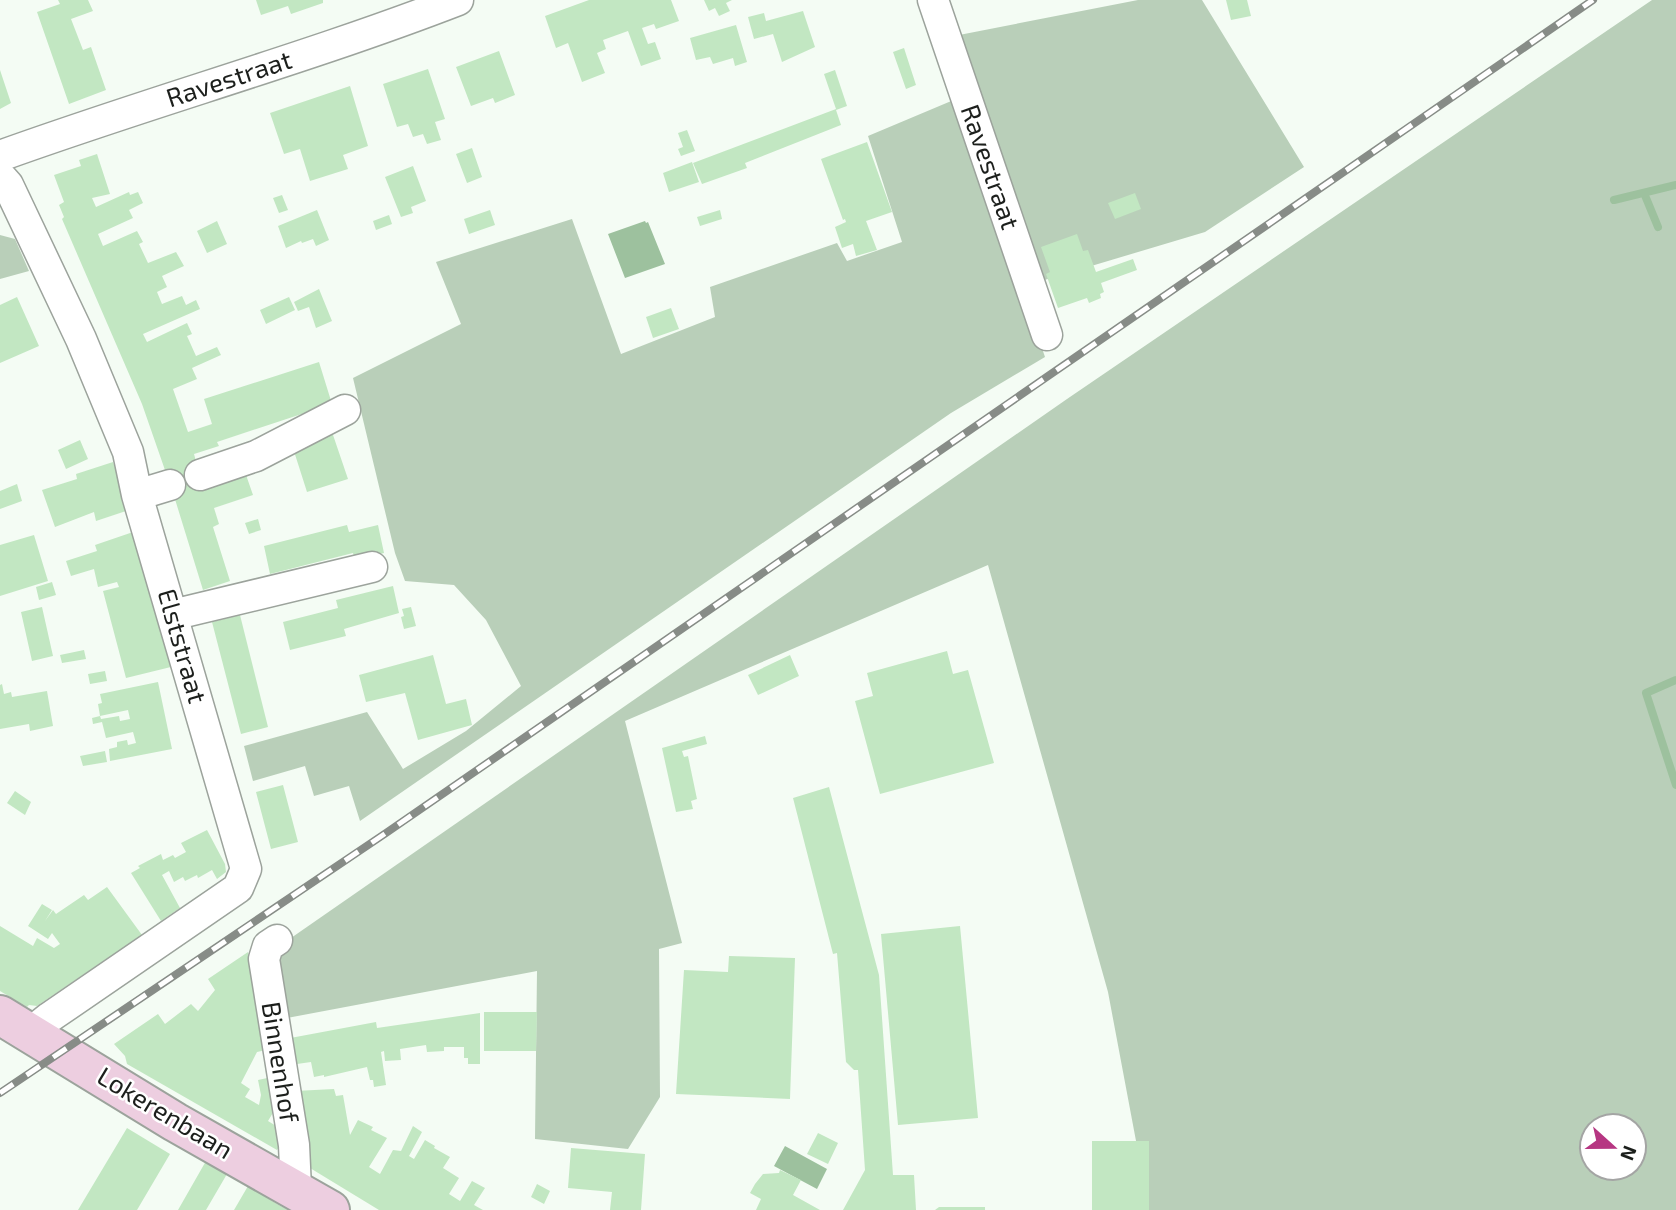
<svg xmlns="http://www.w3.org/2000/svg" width="1676" height="1210" viewBox="0 0 1676 1210" font-family="'Exo 2',sans-serif">
	<rect width="100%" height="100%" fill="#f4fcf4"/>
	<!-- green -->
	<path fill="#b9cfb9" fill-rule="evenodd" d="M1138 0H1202L1304 167 1205 232 1021 287 1045 357 951 413 360 821 349 786 314 796 305 766 253 781 244 746 367 712 403 769 466 731 521 686 486 620 454 585 405 581 395 553 353 378 461 324 436 262 572 219 621 354 715 317 710 287 837 243 847 261 902 242 868 136 956 99 954 36Z
		M1652 0H1676V1210H1149L1108 992 988 565 625 721 682 943 659 949 660 1097 628 1149 535 1139 537 971 287 1018 277 964 279 956 291 938 1067 399ZM1592 1126H1634V1168H1592Z
		M0 235 15 239 29 271 0 279Z"/>
	<!-- water -->
	<path fill="#9dc19e" d="M645 221 646 223 648 222 665 264 625 278 608 234Z
		M785 1146 827 1169 817 1189 774 1166Z"/>
	<g fill="none" stroke-linecap="round" stroke-linejoin="round">
		<!-- stream -->
		<path stroke="#9dc19e" stroke-width="8" d="M1644 193 1658 227
			M1614 200 1676 185
			M1676 680 1646 693 1676 785"/>
	</g>
	<!-- building -->
	<path fill="#c2e7c2" fill-rule="evenodd" d="M58 0H88L93 11 71 19 83 50 91 47 106 90 69 104 37 12 60 4Z
		M256 0H323V3L291 14 288 6 261 15Z
		M589 0H671L679 21 656 29 654 24 642 28 648 44 655 42 661 59 641 66 628 31 603 40 606 49 597 53 605 73 582 82 568 43 556 48 545 16Z
		M704 0H732L726 3 730 11 719 16 715 8 709 11Z
		M1226 0H1247L1251 16 1231 20Z
		M803 11 815 47 782 62 773 34 754 39 748 17 764 13 766 21Z
		M736 25 747 62 735 66 733 58 713 64 710 57 696 60 690 38Z
		M904 48 916 85 906 89 893 52Z
		M499 51 515 95 495 103 493 98 471 106 456 67Z
		M428 69 445 119 435 122 441 140 427 144 423 134 413 137 408 124 397 127 383 84Z
		M0 70 11 103 0 109Z
		M835 70 847 106 836 110 841 125 745 163 747 168 702 184 693 163 836 109 824 74Z
		M350 86 368 146 343 155 348 169 310 181 300 149 284 154 270 113Z
		M687 130 695 151 681 156 678 149 683 147 678 133Z
		M867 142 892 212 866 221 877 250 856 256 853 244 842 248 835 227 846 222 845 219 843 220 821 159Z
		M472 148 482 177 467 183 456 154Z
		M97 154 110 194 92 198 96 207 129 192 130 195 138 192 143 203 129 210 133 218 98 234 103 246 137 231 143 242 139 244 148 263 176 252 184 266 162 276 167 287 157 292 162 304 182 296 186 305 196 300 200 309 143 334 147 342 187 323 192 334 187 336 196 356 217 347 221 355 192 368 197 379 173 389 188 432 212 424 204 399 319 362 332 404 217 442 219 446 194 454 203 487 245 472 253 495 214 508 219 524 213 527 230 581 203 590 174 496 142 404 62 219 64 217 59 205 64 202 54 175 81 166 79 160Z
		M692 162 699 182 669 192 663 173Z
		M413 166 426 201 411 207 413 213 401 217 385 177Z
		M1135 193 1141 209 1115 219 1108 203Z
		M282 195 288 210 279 213 273 198Z
		M317 210 329 240 316 246 313 239 302 243 301 241 286 248 278 226Z
		M490 210 495 225 469 234 464 219Z
		M720 210 722 219 700 226 697 217Z
		M389 215 392 224 376 230 373 221Z
		M217 221 227 244 207 253 197 231Z
		M1077 234 1083 251 1088 250 1096 272 1133 259 1137 270 1101 283 1104 292 1100 294 1101 298 1089 303 1087 298 1058 308 1046 274 1050 272 1041 247Z
		M319 289 332 321 316 328 309 307 298 311 294 302Z
		M17 297 39 346 0 363V305Z
		M289 297 295 310 266 324 260 310Z
		M671 308 679 329 653 338 646 317Z
		M332 432 348 479 307 492 292 445Z
		M80 440 88 459 66 469 58 450Z
		M113 462 129 510 96 521 94 512 55 527 42 490 77 479 76 474Z
		M17 484 22 501 0 509V491Z
		M258 519 261 530 249 534 245 523Z
		M347 525 349 532 378 525 384 553 355 560 353 553 270 574 264 546Z
		M136 531 175 666 126 678 103 591 119 587 117 582 98 587 94 569 71 576 66 561 97 551 95 545Z
		M34 535 48 581 0 596V545Z
		M52 582 56 595 39 600 36 587Z
		M393 586 399 613 344 629 346 636 290 650 283 622 338 608 336 600Z
		M42 607 53 656 32 661 21 612Z
		M411 607 416 626 404 629 401 617 404 616 402 609Z
		M240 615 268 727 241 734 212 622Z
		M84 650 86 659 62 663 60 655Z
		M947 651 953 674 968 670 994 763 880 794 855 701 873 696 867 673Z
		M433 655 446 704 466 699 472 725 418 740 405 693 366 702 359 675Z
		M790 655 799 676 758 695 748 675Z
		M105 671 107 681 90 684 88 674Z
		M158 682 172 749 110 761 109 749 117 747V742L127 740 128 745 136 743 133 732 106 738 102 722 93 724 92 718 100 716 98 704 102 703 100 694ZM128 710 130 719 120 721 119 716 101 719 100 716Z
		M2 684 4 694 11 692 12 697 47 691 53 726 30 731 29 724 0 729V685Z
		M705 736 707 744 682 751 684 757 688 756 697 799 691 801 693 809 676 812 662 748Z
		M105 751 107 762 83 766 80 756Z
		M283 785 298 842 271 849 256 792Z
		M829 787 879 975 893 1175H914L916 1210H843L865 1170 858 1070H854L846 1062 837 953 833 954 793 798Z
		M15 791 31 802 25 815 7 803Z
		M207 830 225 864 226 872 217 879 212 870 198 878 197 875 185 881 183 877 174 882 169 871 162 875 180 908 161 921 131 873 140 868 138 866 161 854 163 860 173 855 175 858 186 852 181 843Z
		M107 887 142 935 37 1006 29 1005 27 1007 0 991V926L33 946 37 938 54 948 60 944 52 933 48 939 28 926 42 904 52 910 45 921 53 910 56 914 84 895 88 900Z
		M960 926 978 1118 898 1125 881 934Z
		M248 952 266 1050 257 1052 241 1083 250 1089 245 1097 259 1105 261 1095 258 1080 272 1077 274 1111 268 1121 281 1129 282 1142 277 1150 127 1064 125 1056 114 1044 158 1014 165 1024 191 1004 198 1011 215 990 208 979Z
		M729 956 795 958 790 1099 676 1094 684 970 728 972Z
		M484 1012H537L536 1051H484Z
		M480 1013V1064H468V1058H464V1047H444V1051L427 1052 426 1045 400 1049 401 1060 385 1061 384 1051 381 1052 386 1085 374 1087 373 1080H370L367 1067 324 1077V1075L314 1077 311 1062 290 1065 285 1039 376 1022 377 1028Z
		M334 1089 336 1096 343 1095 350 1135 358 1120 373 1127 371 1130 387 1138 369 1167 380 1174 393 1150 401 1151 413 1126 422 1132 409 1156 414 1159 425 1140 435 1146 434 1148 450 1157 443 1168 459 1178 449 1194 460 1201 472 1181 485 1188 474 1205 483 1210H379L310 1168 295 1091Z
		M127 1128 170 1154 137 1210H78Z
		M818 1133 838 1143 828 1164 807 1154Z
		M1092 1141H1149V1210H1092Z
		M571 1148 645 1154 641 1210H610L612 1192 568 1188Z
		M206 1161 227 1174 206 1210H178Z
		M780 1170 801 1180 793 1195 820 1210H756L761 1199 750 1193 755 1184 763 1174 779 1173Z
		M537 1184 550 1191 544 1204 531 1197Z
		M248 1186 277 1204 288 1210H234Z
		M939 1207H985V1210H935Z"/>
	<g fill="none" stroke-linecap="round" stroke-linejoin="round">
		<defs>
			<path id="street" d="M933 0 1047 335
				M0 156C152 101 308 58 458 0
				M0 176 8 185 81 339 128 452 137 495 246 869 238 888 50 1017 30 1033
				M200 475 256 456 345 410
				M137 495 170 485
				M172 615 372 567
				M277 940 268 946 264 959 294 1145 296 1189"/>
			<path id="secondary" d="M0 1015 175 1122 330 1210"/>
		</defs>
		<!-- street casing -->
		<use href="#street" stroke="#9ca39c" stroke-width="33"/>
		<!-- secondary casing -->
		<use href="#secondary" stroke="#9ca39c" stroke-width="42"/>
		<!-- street -->
		<use href="#street" stroke="#fff" stroke-width="30"/>
		<!-- secondary -->
		<use href="#secondary" stroke="#edcee0" stroke-width="38"/>
		<defs>
			<path id="rail" d="M0 1093 386 833 1593 0"/>
		</defs>
		<!-- rail casing -->
		<use href="#rail" stroke="#878c87" stroke-width="8"/>
		<!-- rail -->
		<use href="#rail" stroke="#fff" stroke-width="5" stroke-dasharray="16" stroke-linecap="butt"/>
	</g>
	<g text-anchor="middle" stroke-width="5" stroke-linejoin="round" paint-order="stroke">
		<!-- street labels -->
		<g font-size="26" fill="#1c1f1c" stroke="#fff">
			<text transform="translate(229 79) rotate(-18)" y="9">Ravestraat</text>
			<text transform="translate(990 167) rotate(71)" y="9">Ravestraat</text>
			<text transform="translate(182 646) rotate(74)" y="9">Elststraat</text>
			<text transform="translate(280 1062) rotate(81)" y="9">Binnenhof</text>
			<text transform="translate(165 1113) rotate(31)" y="9">Lokerenbaan</text>
		</g>
	</g>
	<!-- north arrow -->
	<g transform="translate(1613 1147) rotate(111)"><circle r="33" fill="#ffffff" stroke="#a4a5a4" stroke-width="2"/>
	<path d="M0-5L12 26L0 18L-12 26Z" fill="#b63682"/>
	<text y="-10" font-size="19" font-weight="bold" text-anchor="middle" fill="#1c1f1c">N</text>
	</g>
</svg>
